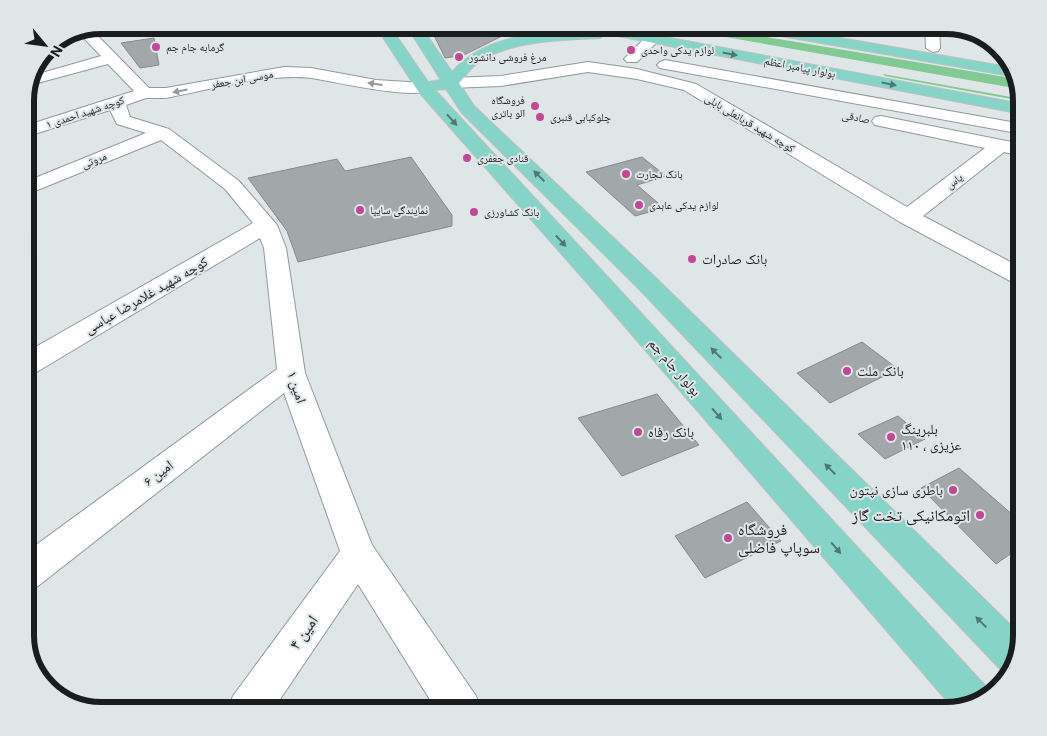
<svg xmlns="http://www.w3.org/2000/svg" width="1047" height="736" viewBox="0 0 1047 736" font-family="Roboto,'Noto Naskh Arabic',sans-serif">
	<rect width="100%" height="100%" fill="#dfe6e7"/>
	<!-- green -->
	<path fill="#81ca94" d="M658 25H695L1017 79 1019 89Z
		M883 74 1022 99V101L885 76Z"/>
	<!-- building -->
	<path fill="#a2a7aa" stroke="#848a8d" d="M429 25H524L464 55 445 58Z
		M154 38 159 65 140 68 121 43Z
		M411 157 452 215V226L298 262 287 231 248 178 337 159 345 171Z
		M642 157 666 176 637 185 664 208 635 216 586 172Z
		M862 342 898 369 830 403 797 373Z
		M657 394 699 445 622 476 578 418Z
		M898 416 925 439 885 459 858 434Z
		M959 468 1022 523V546L996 564 921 488Z
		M747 502 781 541 705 578 675 536Z"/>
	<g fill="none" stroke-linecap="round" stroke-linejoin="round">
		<defs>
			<path id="minor" d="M925 25H939L940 48 938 51 933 52 926 48Z
				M91 29 149 88H166L284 67 311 68 376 80 424 83 432 88C423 102 335 82 317 79 276 71 208 90 166 98H146L126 105 130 117 169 129 239 181 277 225 286 248 305 373 372 545 476 696 482 711H437L358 584 272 711H227L233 696 340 551 284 393 38 586 25 591V553L277 369 264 248 260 238 35 373 25 376V353L253 223 225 189 161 140 25 195V182L146 133 117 124 110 110 25 137V126L134 91 108 64 30 85 35 75 101 56 79 33Z
				M652 35 657 36 659 39 657 42 637 62H627L624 59 647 36Z
				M665 60 1022 124V134L660 68 657 65 660 62Z
				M588 62 637 69 696 84 907 207 985 148 875 125 872 121 875 117 881 116 1022 144V156L1004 152 923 216 1022 268V285L1014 283 900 222 684 90 637 79 588 72 501 86 451 88 443 83 451 78 501 76Z"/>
			<path id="major" d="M375 25H389L428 82 441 80 406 25H420L452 72C484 35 539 32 585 30L574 28 572 25H601L1022 104V114L607 34 600 38C562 40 505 40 474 66 469 70 464 78 459 83L474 106 658 280 1022 636 1009 673 1001 670 640 290 462 113 446 89 435 90 992 693 980 703 954 709 603 301 418 91Z
				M734 25H765L1014 68 1017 77 741 29Z"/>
		</defs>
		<!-- minor casing -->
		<use href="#minor" stroke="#93999a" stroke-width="2"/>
		<!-- major casing -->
		<use href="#major" stroke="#bfc0c0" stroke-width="2"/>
		<!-- minor -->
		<use href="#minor" fill="#fff" fill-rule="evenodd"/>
		<!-- major -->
		<use href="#major" fill="#85d4c7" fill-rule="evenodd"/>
	</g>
	<!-- one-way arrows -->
	<defs><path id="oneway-solid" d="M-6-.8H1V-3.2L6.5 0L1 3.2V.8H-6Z" transform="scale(1.25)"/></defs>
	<g fill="#507872">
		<use href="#oneway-solid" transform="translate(730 54) rotate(11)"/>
		<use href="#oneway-solid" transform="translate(889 84) rotate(11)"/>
		<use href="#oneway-solid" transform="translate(452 120) rotate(48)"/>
		<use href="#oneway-solid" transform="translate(539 176) rotate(-136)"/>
		<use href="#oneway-solid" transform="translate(561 241) rotate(47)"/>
		<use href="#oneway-solid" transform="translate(716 353) rotate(-135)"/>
		<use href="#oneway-solid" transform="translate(717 414) rotate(49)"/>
		<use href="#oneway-solid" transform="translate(830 469) rotate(-135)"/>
		<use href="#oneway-solid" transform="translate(836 548) rotate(49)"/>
		<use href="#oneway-solid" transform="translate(981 622) rotate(-135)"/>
	</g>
	<g fill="#989999">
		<use href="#oneway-solid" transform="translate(375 84) rotate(-172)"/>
		<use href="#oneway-solid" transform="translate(180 91) rotate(169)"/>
	</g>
	<!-- markers -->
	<g fill="#c34797" stroke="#dfe6e7" stroke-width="2">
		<circle cx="156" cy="47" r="5"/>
		<circle cx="631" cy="50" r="5"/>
		<circle cx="459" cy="57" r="5"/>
		<circle cx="535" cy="106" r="5"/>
		<circle cx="540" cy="117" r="5"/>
		<circle cx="467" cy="158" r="5"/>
		<circle cx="626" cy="174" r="5"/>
		<circle cx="639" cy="205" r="5"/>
		<circle cx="360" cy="210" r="5"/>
		<circle cx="474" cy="212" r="5"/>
		<circle cx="692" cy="259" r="5"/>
		<circle cx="847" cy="371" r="5"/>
		<circle cx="638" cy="432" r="5"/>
		<circle cx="891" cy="437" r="5"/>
		<circle cx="953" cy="490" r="5"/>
		<circle cx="980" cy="515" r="5"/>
		<circle cx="728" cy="538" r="5"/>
	</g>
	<g text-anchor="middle" stroke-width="4" stroke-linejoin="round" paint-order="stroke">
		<!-- far-poi labels -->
		<g font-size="11" fill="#1a1d1d" stroke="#dfe6e7" text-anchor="start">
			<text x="166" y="51">گرمابه جام جم</text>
			<text x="641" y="54">لوازم یدکی واحدی</text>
			<text x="469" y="61">مرغ فروشی دانشور</text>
			<text x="525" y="104" text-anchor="end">فروشگاه<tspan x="525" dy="13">الو باتری</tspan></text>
			<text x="550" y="121">چلوکبابی قنبری</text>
			<text x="477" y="162">قنادی جعفری</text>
			<text x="636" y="178">بانک تجارت</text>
			<text x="649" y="209">لوازم یدکی عابدی</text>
			<text x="370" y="214">نمایندگی سایپا</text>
			<text x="484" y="216">بانک کشاورزی</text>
		</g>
		<!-- far-street labels -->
		<g font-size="11" fill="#1a1d1d" stroke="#dfe6e7">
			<text transform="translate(800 67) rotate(11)" y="4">بولوار پیامبر اعظم</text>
			<text transform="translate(242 79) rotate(-10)" y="4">موسی ابن جعفر</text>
			<text transform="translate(85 112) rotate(-18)" y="4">کوچه شهید احمدی ۱</text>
			<text transform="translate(856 117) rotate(10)" y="4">صادقی</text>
			<text transform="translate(750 123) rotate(31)" y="4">کوچه شهید قربانعلی بابلی</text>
			<text transform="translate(94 160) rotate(-22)" y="4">مروتی</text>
			<text transform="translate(954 181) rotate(-38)" y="4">یاس</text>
		</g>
		<!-- poi labels -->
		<g font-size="14" fill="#1a1d1d" stroke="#dfe6e7" text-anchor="start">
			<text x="702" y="264">بانک صادرات</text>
			<text x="857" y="376">بانک ملت</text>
			<text x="901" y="434">بلبرینگ<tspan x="901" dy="16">۱۱۰ ، عزیزی</tspan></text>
			<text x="648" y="437">بانک رفاه</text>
			<text x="943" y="495" text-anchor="end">باطری سازی نپتون</text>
		</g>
		<!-- street labels -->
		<g font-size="14" fill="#1a1d1d" stroke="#dfe6e7">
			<text transform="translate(146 295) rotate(-30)" y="5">کوچه شهید غلامرضا عباسی</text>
			<text transform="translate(675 367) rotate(49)" y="5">بولوار جام جم</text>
			<text transform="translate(297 387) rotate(72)" y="5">امین ۱</text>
			<text transform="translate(158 473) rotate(-37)" y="5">امین ۶</text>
		</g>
		<!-- near-poi labels -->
		<g font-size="16" fill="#1a1d1d" stroke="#dfe6e7" text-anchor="end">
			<text x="970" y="521">اتومکانیکی تخت گاز</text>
			<text x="738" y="535" text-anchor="start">فروشگاه<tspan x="738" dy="18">سوپاپ فاضلی</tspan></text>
		</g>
		<!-- near-street labels -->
		<g font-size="16" fill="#1a1d1d" stroke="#dfe6e7">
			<text transform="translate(303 632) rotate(-55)" y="6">امین ۴</text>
		</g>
	</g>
	<!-- crop -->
	<path d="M0 0H1047V736H0ZM101 34H946A67 67 0 0 1 1013 101V635A67 67 0 0 1 946 702H101A67 67 0 0 1 34 635V101A67 67 0 0 1 101 34Z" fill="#dfe6e7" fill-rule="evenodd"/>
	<path fill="none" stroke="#1a1d1d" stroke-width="6" d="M101 34H946A67 67 0 0 1 1013 101V635A67 67 0 0 1 946 702H101A67 67 0 0 1 34 635V101A67 67 0 0 1 101 34Z"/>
	<!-- north arrow -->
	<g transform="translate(45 45) rotate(119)" stroke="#dfe6e7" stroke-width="4" paint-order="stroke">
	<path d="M0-4L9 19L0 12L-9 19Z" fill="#1a1d1d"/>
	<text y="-8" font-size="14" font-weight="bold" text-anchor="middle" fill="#1a1d1d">N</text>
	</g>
</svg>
